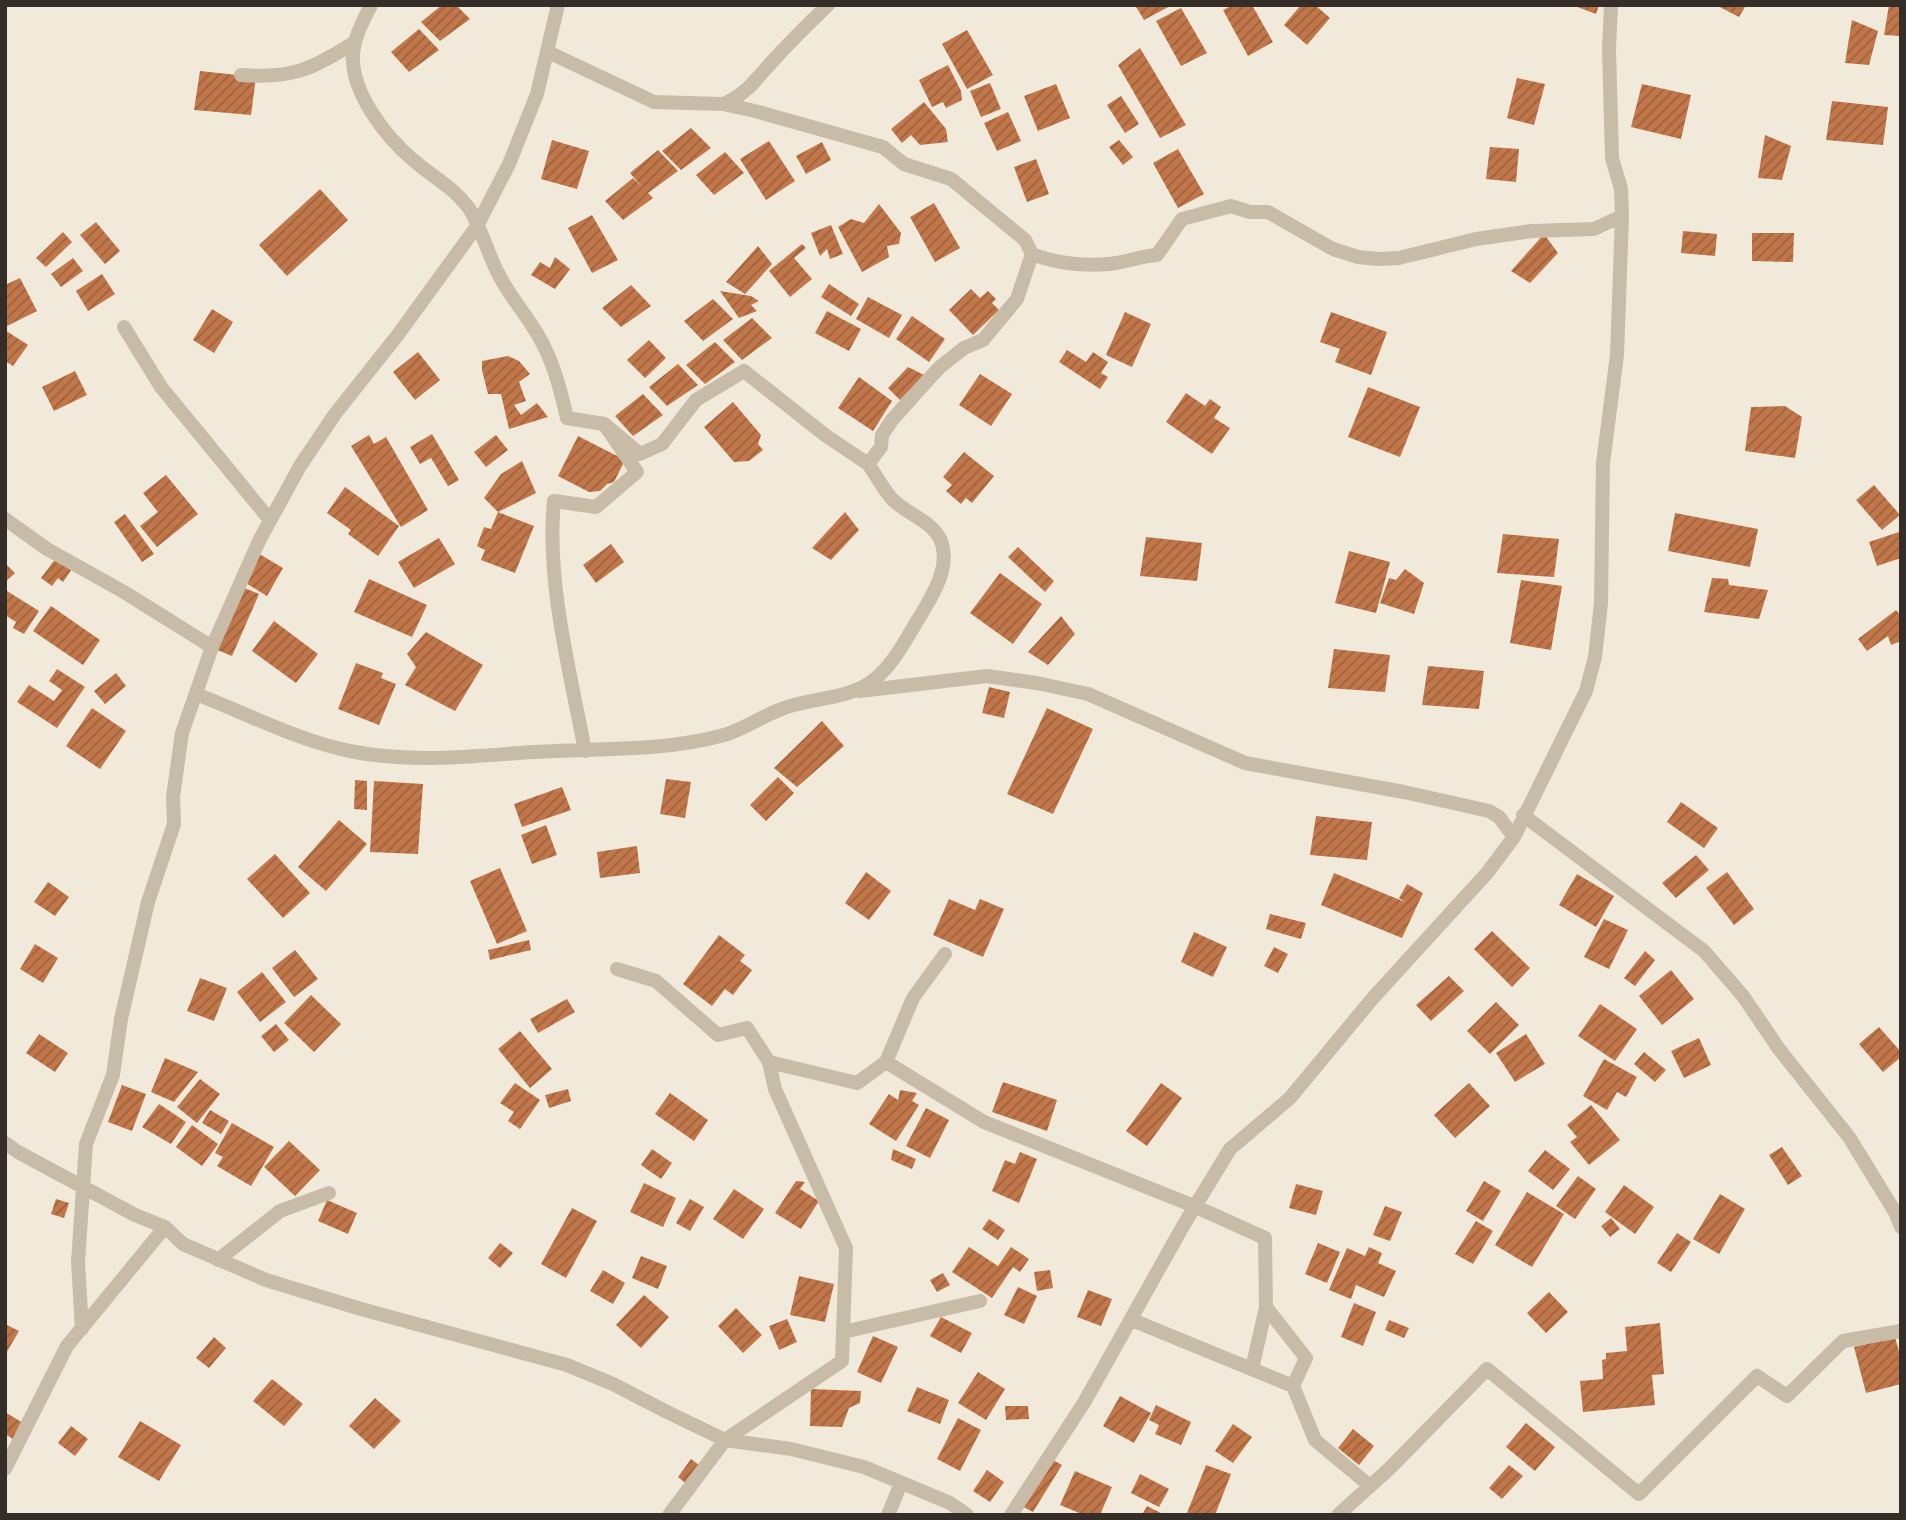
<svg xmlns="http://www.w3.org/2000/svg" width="1906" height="1520" viewBox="0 0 1906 1520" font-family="'Public Sans',sans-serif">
	<defs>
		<pattern id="building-hatch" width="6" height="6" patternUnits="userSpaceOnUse" patternTransform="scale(1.75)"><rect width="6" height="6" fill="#c1774a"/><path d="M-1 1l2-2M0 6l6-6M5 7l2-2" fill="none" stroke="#9e623e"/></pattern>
	</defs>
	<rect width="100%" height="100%" fill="#f1eadb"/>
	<!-- building -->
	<path fill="url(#building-hatch)" d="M442 5H456L470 19 440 41 421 22Z
		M1135 5H1172L1144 20Z
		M1233 5H1252L1273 42 1248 56 1223 10Z
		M1301 5H1315L1330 18 1307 45 1284 25Z
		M1572 5H1599L1596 14Z
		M1716 5H1746L1739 17Z
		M1889 5H1901V36L1884 35Z
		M1181 8 1207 53 1181 66 1156 21Z
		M1852 20 1878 31 1869 65 1845 63Z
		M419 29 439 50 409 72 391 52Z
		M967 30 993 75 967 89 942 44Z
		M1140 48 1186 125 1160 138 1118 65Z
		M948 65 961 91 962 100 946 108 943 102 932 107 919 80Z
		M200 71 256 77 251 115 194 110Z
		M1517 78 1545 84 1534 125 1507 118Z
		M990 83 1001 109 981 117 970 91Z
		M1056 84 1070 118 1038 131 1024 96Z
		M1642 84 1691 95 1681 139 1631 127Z
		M1121 96 1139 124 1125 133 1107 105Z
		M1832 101 1888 107 1883 145 1826 140Z
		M924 102 946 129 948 142 920 145 911 135 902 143 891 129Z
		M1008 112 1021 141 997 151 984 123Z
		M691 128 711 148 681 170 662 151Z
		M1765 135 1791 146 1782 180 1758 178Z
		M552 140 589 151 577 189 541 179Z
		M1119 140 1133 157 1123 165 1109 147Z
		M769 141 795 181 766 200 740 159Z
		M822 142 831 160 806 174 796 156Z
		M1490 147 1519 149 1516 182 1486 179Z
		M1178 149 1204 194 1178 208 1153 163Z
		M658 150 678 171 648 193 653 198 623 220 605 201 633 178 642 187 630 173Z
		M725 152 744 173 714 195 696 175Z
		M1036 159 1049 194 1027 202 1014 167Z
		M320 189 348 220 287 276 259 245Z
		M934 203 960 248 935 262 910 217Z
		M879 204 901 233 899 244 887 246 889 257 862 272 838 227 851 219 864 223Z
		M592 215 618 260 592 273 568 228Z
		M96 222 120 251 105 264 80 235Z
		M831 225 843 254 830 259 827 249 820 256 811 233Z
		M1683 231 1717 234 1715 256 1681 253Z
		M63 232 72 242 46 267 36 258Z
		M1752 233H1794L1793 262 1752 261Z
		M1544 234 1558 253 1530 283 1511 271Z
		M802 244 806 248 794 258 812 279 790 297 769 271Z
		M758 246 772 264 745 294 726 282Z
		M555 257 570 269 555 289 531 275 540 262 550 268Z
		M73 258 83 271 61 287 51 274Z
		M102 274 115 294 88 311 76 291Z
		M20 278 37 311 5 327V285Z
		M829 284 859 304 851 316 821 297Z
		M631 285 651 306 621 327 602 308Z
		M971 289 980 298 988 291 996 299 992 303 999 310 973 335 949 310Z
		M720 291 751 296 759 301 751 305 757 311 739 318Z
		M868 297 902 315 889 338 856 319Z
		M713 299 733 319 703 341 684 321Z
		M212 309 233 322 214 353 193 340Z
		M827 311 861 329 849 351 815 333Z
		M1125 312 1151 324 1132 367 1106 355Z
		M1331 312 1387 332 1371 375 1335 362 1340 349 1320 342Z
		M912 316 945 339 929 362 896 339Z
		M752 318 772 338 742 360 723 340Z
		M5 330 28 345 13 366 5 361Z
		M649 340 666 358 645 378 627 360Z
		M715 342 735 362 705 384 686 365Z
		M1067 350 1086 362 1093 352 1108 362 1101 373 1108 377 1100 389 1059 362Z
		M418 352 440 380 415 400 393 372Z
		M508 356 519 361 530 374 519 382 526 401 514 405 521 415 537 403 548 417 509 429 501 394H488L482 370V361Z
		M678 364 698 385 667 406 649 387Z
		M908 367 924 375 900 400 888 388Z
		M75 371 87 395 54 411 42 387Z
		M980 374 1012 394 991 426 959 405Z
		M859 377 892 401 873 431 838 408Z
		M1368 387 1420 407 1400 457 1348 437Z
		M1186 393 1205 406 1210 399 1221 407 1214 418 1230 428 1212 454 1166 422Z
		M643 394 663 415 633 436 615 416Z
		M733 402 761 435 758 444 763 450 749 461 734 462 704 427Z
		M1785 406 1802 417 1795 458 1745 451 1751 407Z
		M432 434 459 480 448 486 431 458 420 464 410 447Z
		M369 435 374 444 386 437 428 510 401 527 351 446Z
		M496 435 508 450 486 467 474 452Z
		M578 436 625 460 614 482 607 484 600 491 589 492 558 476Z
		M964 452 994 476 972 503 966 498 961 504 946 491 952 485 943 477Z
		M522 461 536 493 498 512 534 526 515 573 481 560 485 550 477 546 484 527 491 529 498 512 484 498 501 474Z
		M166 475 198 514 157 547 140 526 158 512 143 493Z
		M1874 485 1900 515 1882 530 1856 500Z
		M345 487 399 526 378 556 348 534 351 530 327 513Z
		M845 512 859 530 831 560 812 548Z
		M1675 513 1758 529 1750 567 1668 551Z
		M125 514 154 554 142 562 114 522Z
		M1899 532 1901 558 1877 566 1869 542Z
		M1503 534 1559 539 1554 577 1497 573Z
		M1146 537 1202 543 1197 581 1140 576Z
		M439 538 455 564 414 588 398 562Z
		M611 544 624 562 596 583 583 565Z
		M1018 547 1054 581 1045 592 1008 557Z
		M1349 551 1390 562 1376 613 1335 603Z
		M256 552 283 568 267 596 239 579Z
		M56 558 72 569 63 582 58 578 52 586 41 578Z
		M5 563 15 573 5 582Z
		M1405 569 1424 583 1414 614 1380 603 1389 578 1396 580Z
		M1000 573 1042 604 1013 644 970 613Z
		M1712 578 1728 579 1729 585 1768 590 1759 619 1704 612Z
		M369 579 427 605 412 637 354 612Z
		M1521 580 1562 586 1551 650 1510 643Z
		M237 585 259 594 232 656 210 647Z
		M7 591 39 611 24 634 13 628 16 622 5 615Z
		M51 606 100 640 83 665 33 631Z
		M1896 610 1901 616V641L1891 645 1888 636 1867 651 1858 639Z
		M1061 616 1075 634 1048 665 1028 652Z
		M274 621 318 654 296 683 252 651Z
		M426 632 483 665 455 711 405 685 416 667 407 654Z
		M1334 649 1390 655 1385 692 1328 688Z
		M356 663 383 673 381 678 396 684 379 725 338 709Z
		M1428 666 1484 671 1479 709 1422 705Z
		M57 669 85 687 57 728 17 702 29 685 54 701 62 690 49 681Z
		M116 673 126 686 105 704 94 691Z
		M989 687 1010 692 1004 718 982 713Z
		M92 708 126 731 100 769 66 746Z
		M1047 708 1093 729 1053 814 1007 794Z
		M822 721 844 746 797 787 774 768Z
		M778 777 794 793 766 821 750 805Z
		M666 779 691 782 685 818 660 814Z
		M355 780 367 781V810L354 809Z
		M374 781 423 784 418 854 370 852Z
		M562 787 571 810 522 827 514 804Z
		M1681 802 1718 828 1704 848 1667 822Z
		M1316 816 1372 822 1367 860 1310 855Z
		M339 820 367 844 326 891 298 867Z
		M546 825 557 855 532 864 521 835Z
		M637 846 640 873 600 878 597 852Z
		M275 854 310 893 283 918 247 879Z
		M1696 855 1709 870 1676 898 1662 883Z
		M500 868 527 931 497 944 470 881Z
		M866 872 891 891 869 920 845 903Z
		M1727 872 1754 909 1734 925 1706 888Z
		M1334 873 1405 902 1399 898 1407 884 1423 893 1402 938 1321 905Z
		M1577 874 1614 896 1596 927 1559 905Z
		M48 882 69 897 55 916 34 902Z
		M949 899 975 910 980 899 1004 909 983 957 933 935Z
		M1270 914 1306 923 1301 939 1266 929Z
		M1604 919 1628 930 1609 969 1584 957Z
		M1492 931 1530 968 1512 987 1474 949Z
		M1194 932 1227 947 1213 977 1181 962Z
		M719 935 745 955 740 961 752 970 733 995 725 989 712 1006 683 984Z
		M529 940 531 950 490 960 488 950Z
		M35 944 58 958 43 983 20 969Z
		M1274 947 1288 954 1278 973 1264 966Z
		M295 950 318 979 294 997 272 968Z
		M1645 951 1655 960 1635 986 1624 978Z
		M1671 970 1694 999 1662 1025 1639 996Z
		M262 972 286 1002 260 1022 237 992Z
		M1449 976 1464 991 1431 1021 1416 1005Z
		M200 978 227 988 214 1021 187 1011Z
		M311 995 341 1024 314 1052 284 1023Z
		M567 999 575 1012 538 1033 530 1019Z
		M1496 1002 1519 1025 1490 1054 1467 1031Z
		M1600 1004 1637 1029 1615 1061 1578 1036Z
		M276 1024 289 1040 274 1052 261 1036Z
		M1879 1027 1901 1052V1057L1883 1072 1859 1044Z
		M520 1031 552 1069 530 1088 498 1049Z
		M39 1034 68 1053 55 1072 26 1053Z
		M1526 1034 1545 1064 1515 1082 1496 1053Z
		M1699 1038 1711 1065 1684 1078 1671 1051Z
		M1644 1052 1666 1070 1655 1082 1634 1064Z
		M165 1058 198 1072 174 1102 151 1092Z
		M1604 1059 1637 1077 1626 1097 1617 1092 1607 1110 1583 1096Z
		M200 1079 220 1094 197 1123 177 1107Z
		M1003 1082 1057 1100 1047 1131 992 1112Z
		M515 1083 540 1100 520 1129 508 1121 514 1112 500 1103Z
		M1161 1083 1182 1098 1147 1146 1126 1131Z
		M1469 1083 1490 1106 1455 1138 1434 1115Z
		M122 1085 146 1094 132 1131 108 1122Z
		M568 1089 571 1101 549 1108 545 1095Z
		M900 1090 917 1093 912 1101 919 1105 896 1141 869 1124 889 1094 898 1100Z
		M670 1093 708 1120 694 1141 655 1114Z
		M159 1104 186 1122 171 1144 142 1127Z
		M1591 1105 1620 1140 1589 1165 1570 1142 1577 1137 1567 1125Z
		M926 1108 949 1120 930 1158 906 1146Z
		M210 1110 229 1121 221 1134 202 1123Z
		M232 1123 274 1147 251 1186 217 1166 223 1157 215 1153Z
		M192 1125 218 1144 202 1166 176 1147Z
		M289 1141 320 1170 295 1196 264 1167Z
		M1782 1147 1802 1176 1788 1185 1769 1155Z
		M652 1149 672 1163 661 1179 641 1165Z
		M893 1149 916 1159 912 1169 891 1160Z
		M1545 1150 1570 1169 1553 1190 1528 1171Z
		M1020 1152 1037 1159 1019 1203 992 1191 1005 1160 1015 1164Z
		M1578 1176 1596 1189 1575 1219 1556 1206Z
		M796 1181 805 1182 800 1189 819 1201 801 1229 775 1213Z
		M1484 1181 1501 1191 1483 1221 1466 1211Z
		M644 1183 676 1198 663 1227 630 1212Z
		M1296 1184 1323 1191 1316 1215 1289 1208Z
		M1624 1185 1654 1207 1635 1234 1605 1212Z
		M734 1189 764 1209 743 1239 713 1219Z
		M1527 1192 1564 1214 1532 1267 1495 1245Z
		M1720 1194 1745 1209 1719 1254 1693 1239Z
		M56 1199 69 1203 64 1218 51 1214Z
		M690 1199 704 1207 690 1231 676 1223Z
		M327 1200 357 1213 348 1234 318 1221Z
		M1385 1206 1402 1212 1390 1241 1373 1235Z
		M572 1208 597 1221 566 1278 541 1264Z
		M1611 1218 1620 1229 1610 1237 1601 1226Z
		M989 1219 1005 1230 998 1240 982 1229Z
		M1476 1221 1493 1231 1473 1264 1455 1254Z
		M1677 1233 1691 1242 1671 1272 1657 1263Z
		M500 1243 513 1253 500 1268 488 1258Z
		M1318 1243 1340 1252 1327 1283 1305 1274Z
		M969 1247 998 1266 1011 1247 1029 1259 1020 1272 1013 1267 992 1298 952 1272Z
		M1369 1247 1382 1253 1378 1263 1396 1271 1384 1297 1356 1285 1351 1299 1329 1290 1347 1248 1365 1256Z
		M641 1256 667 1266 658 1289 632 1278Z
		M603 1270 625 1283 613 1304 590 1291Z
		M1050 1270 1053 1288 1037 1291 1034 1272Z
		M943 1273 950 1285 937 1292 930 1280Z
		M799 1276 834 1284 825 1322 790 1315Z
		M1018 1287 1037 1296 1024 1324 1004 1315Z
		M1088 1290 1112 1299 1101 1326 1077 1317Z
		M1549 1292 1568 1312 1546 1333 1527 1313Z
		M644 1295 669 1317 641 1348 616 1325Z
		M1354 1303 1376 1312 1363 1346 1341 1337Z
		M736 1308 762 1335 743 1353 718 1326Z
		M941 1317 972 1333 961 1353 930 1336Z
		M787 1319 797 1342 779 1350 769 1326Z
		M1389 1320 1409 1328 1404 1338 1385 1330Z
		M1660 1323 1664 1374 1652 1375 1655 1405 1583 1412 1580 1381 1603 1379 1602 1360 1606 1359V1353L1627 1351 1625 1327Z
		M5 1324 19 1331 5 1355Z
		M873 1336 898 1347 881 1383 857 1372Z
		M214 1337 226 1348 209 1368 196 1358Z
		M1895 1337 1901 1359V1384L1866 1393 1854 1347Z
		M978 1372 1005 1389 986 1420 958 1403Z
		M272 1379 303 1404 284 1426 253 1401Z
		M917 1387 949 1400 940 1424 907 1411Z
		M811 1389 861 1391 860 1403 849 1408 842 1427 810 1426Z
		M1120 1396 1151 1413 1134 1443 1103 1426Z
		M375 1398 401 1421 374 1449 349 1426Z
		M1156 1405 1191 1422 1181 1445 1155 1434 1159 1425 1149 1420Z
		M1005 1406H1028L1029 1419 1006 1420Z
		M5 1412 23 1423 13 1439 5 1434Z
		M958 1418 981 1430 960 1471 937 1459Z
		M140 1421 181 1445 159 1481 118 1457Z
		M1526 1423 1555 1447 1535 1471 1506 1447Z
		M1233 1424 1252 1437 1233 1463 1215 1451Z
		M71 1426 88 1439 75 1456 58 1443Z
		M1353 1429 1374 1446 1359 1465 1338 1448Z
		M1049 1458 1062 1465 1033 1512 1020 1505Z
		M691 1459 703 1468 689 1486 678 1477Z
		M1206 1465 1231 1474 1215 1515H1190L1187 1513Z
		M1509 1465 1523 1476 1502 1499 1489 1488Z
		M987 1470 1004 1482 990 1502 973 1491Z
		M1075 1471 1112 1487 1100 1515H1084L1060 1505Z
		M1140 1474 1169 1489 1159 1507 1131 1493Z
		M1147 1506 1165 1515H1142Z"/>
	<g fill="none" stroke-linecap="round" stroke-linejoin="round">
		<!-- street -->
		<path stroke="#c8bba8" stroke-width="14" d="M371 5C363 21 354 37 353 55 351 92 385 136 412 159 431 176 452 186 468 207 479 222 489 257 499 275 508 293 520 307 531 324 551 353 559 383 567 418L604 424
			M548 52 654 102 723 104 755 111 883 147 904 164 951 179 1025 240 1032 254
			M241 75C292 79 313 69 355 42
			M723 104C745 95 754 82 769 65 788 44 808 24 828 5
			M124 327 161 387 270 520
			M5 519 47 549 124 592 212 647
			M860 691 987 676 1037 683 1088 694 1245 763 1404 792 1489 811 1499 817 1514 837
			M196 694C248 714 300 742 355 752 415 763 474 756 534 752 596 748 663 752 724 735 745 729 765 714 787 707 813 698 844 699 868 684 892 669 907 637 922 613 934 593 949 568 942 544 936 522 906 514 892 499 883 489 876 475 868 464L881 447 882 435 892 420 926 382 940 367 964 348 983 340 1017 299 1032 254C1055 263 1083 266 1108 264 1125 263 1140 256 1157 255L1182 219 1231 206 1250 212H1268L1333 249 1358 257 1379 259 1399 258 1476 239 1532 231 1594 229 1622 216
			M585 751C570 671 546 581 554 501L596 507 637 472 604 424 640 454 662 444 696 400 744 371 825 435 868 464
			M1523 815 1704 951 1743 996 1779 1049 1849 1137 1895 1212 1901 1227
			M945 954 913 998 886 1062 984 1122 1194 1206 1265 1238 1266 1307 1306 1358 1293 1386 1315 1440 1370 1486
			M617 969 656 981 718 1035 747 1028 769 1062 857 1083 886 1062
			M5 1143 18 1152 135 1215 165 1227 183 1244 266 1280 361 1309 567 1365 613 1384 667 1412 725 1440 791 1449 864 1467 950 1503 967 1515
			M218 1260 280 1211 329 1193
			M1132 1320 1293 1386
			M82 1329 78 1262 86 1144 113 1075 121 1019 148 902 174 824 173 797 182 733 212 647 259 541 300 466 335 414 397 336 477 226 509 164 537 94 558 5
			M843 1332 980 1301
			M1252 1369 1266 1307
			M5 1469 67 1346 165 1227
			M669 1515 725 1440 842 1361 846 1248 775 1089 769 1062
			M888 1515 901 1483
			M1011 1515 1085 1401 1183 1226 1230 1149 1290 1098 1372 999 1487 873 1514 837 1586 691 1595 657 1601 603 1603 463 1617 355 1622 216 1621 189 1612 158 1609 49 1611 5
			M1338 1515 1389 1469 1487 1369 1639 1494 1757 1376 1787 1396 1843 1341 1901 1331"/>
	</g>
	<!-- border -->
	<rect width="1906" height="1520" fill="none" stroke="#352e28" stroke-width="14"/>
</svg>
